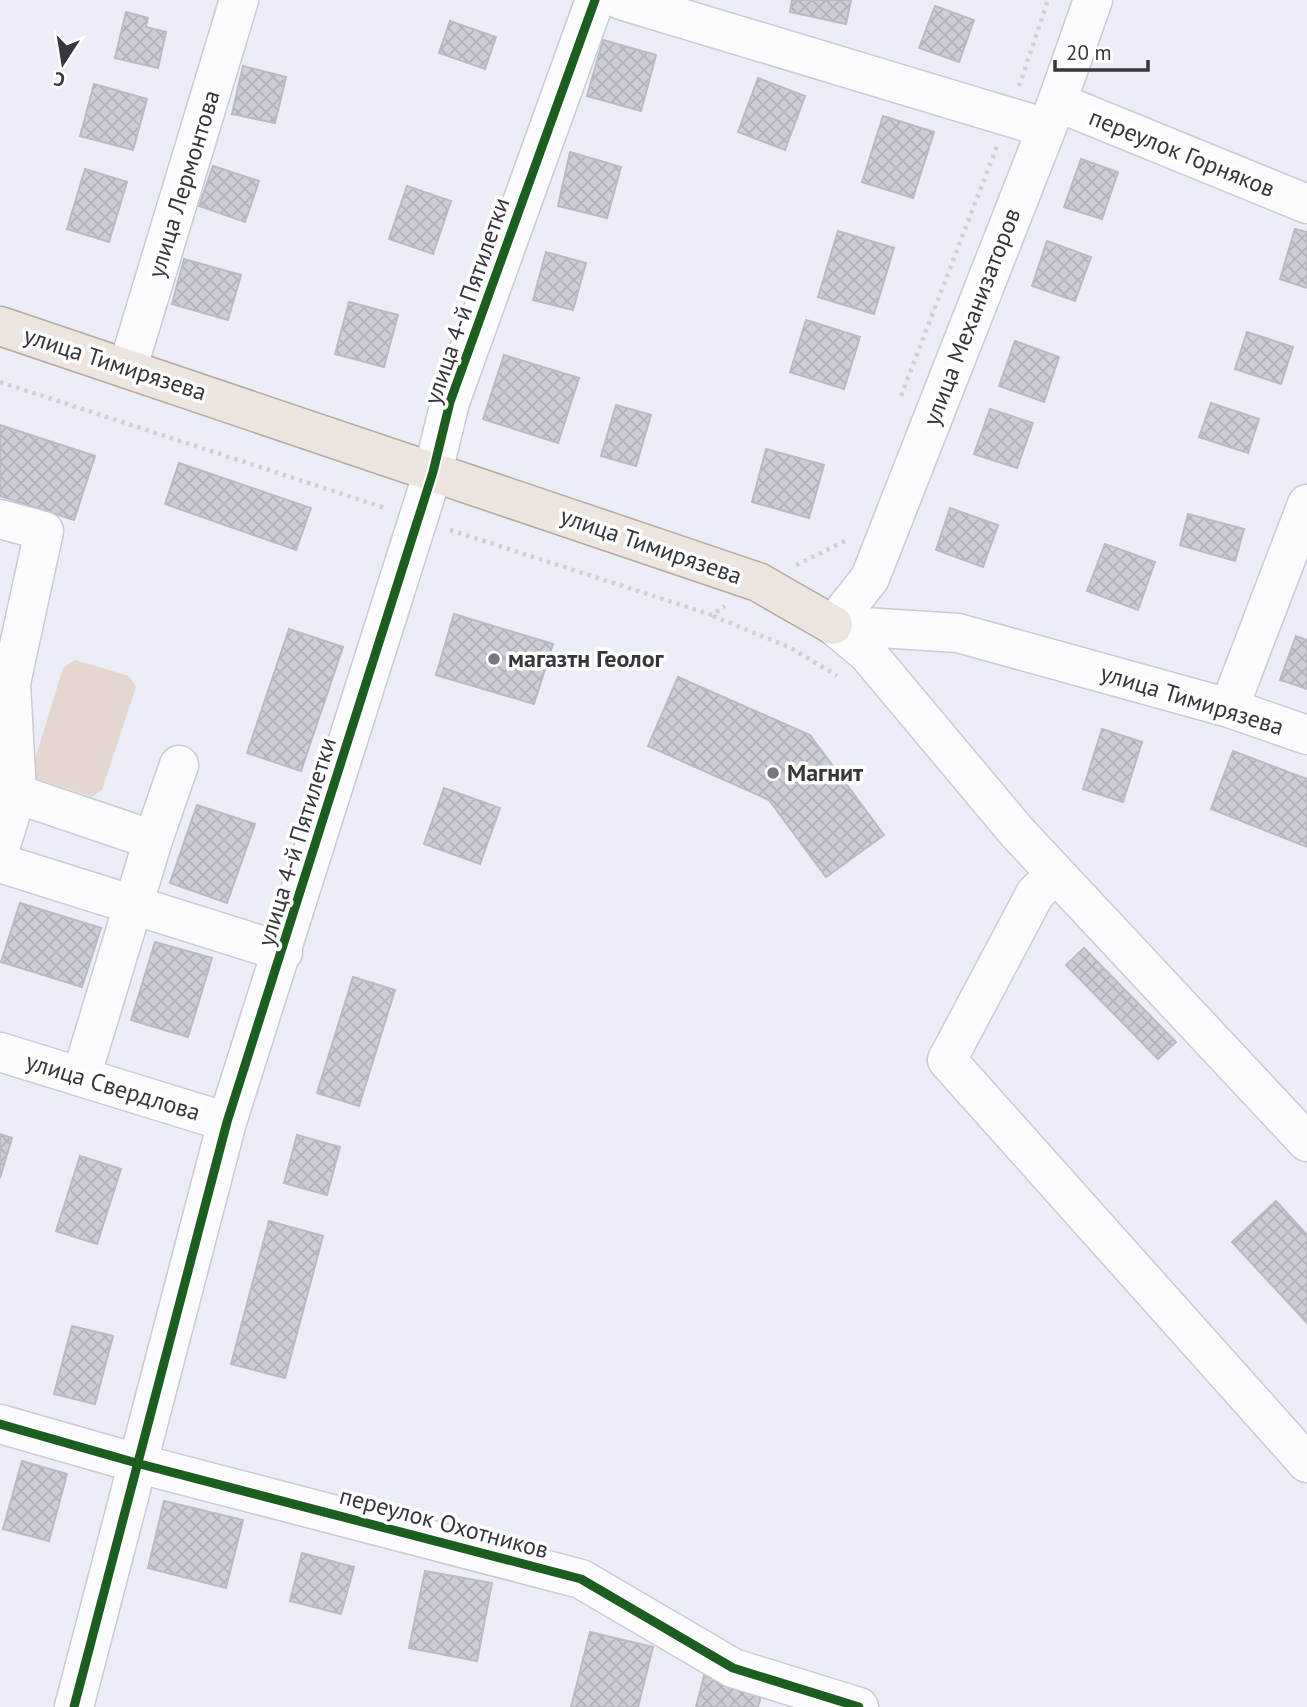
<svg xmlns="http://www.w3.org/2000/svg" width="1307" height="1707" viewBox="0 0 1307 1707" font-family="'PT Sans',sans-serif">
	<defs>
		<pattern id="building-cross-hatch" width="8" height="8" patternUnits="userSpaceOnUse" patternTransform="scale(1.75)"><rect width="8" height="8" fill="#cdcfd6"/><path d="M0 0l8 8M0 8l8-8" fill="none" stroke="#b1b2b9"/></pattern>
	</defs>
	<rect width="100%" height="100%" fill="#ebeef7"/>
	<!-- grass -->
	<path fill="#e5d7d0" d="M75 660 129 676 136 687 102 790 92 797 37 779 32 769 63 668Z"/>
	<!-- building -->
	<path fill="url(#building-cross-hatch)" stroke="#b9bbc3" stroke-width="2" d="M792 0H851L846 24 790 12Z
		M935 6 974 20 959 62 919 48Z
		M126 12 148 18 146 27 166 32 158 68 115 58Z
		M450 21 496 37 485 69 439 53Z
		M603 40 656 55 641 111 587 96Z
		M243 66 286 77 275 123 232 114Z
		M758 78 805 96 785 150 738 132Z
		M94 84 147 99 133 150 80 136Z
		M883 116 934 132 913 198 862 182Z
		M570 152 621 167 607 218 558 206Z
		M1081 159 1118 172 1102 219 1064 207Z
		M213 166 259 181 245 222 199 206Z
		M85 169 127 182 109 242 67 229Z
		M407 186 451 201 433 254 389 239Z
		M1295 229 1307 232V288L1280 279Z
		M838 231 894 248 874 314 818 297Z
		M1047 241 1091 257 1075 301 1032 286Z
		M546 252 586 263 573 310 533 300Z
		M184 259 241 275 228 320 172 304Z
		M349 302 398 315 384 367 335 354Z
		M806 320 860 337 844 389 790 372Z
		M1247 332 1293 347 1281 384 1235 369Z
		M1015 341 1059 357 1044 402 999 386Z
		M504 355 579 378 558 443 483 419Z
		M1211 403 1259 419 1248 453 1199 437Z
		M616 405 651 415 636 466 601 456Z
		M990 409 1033 423 1017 468 974 454Z
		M0 425 95 456 74 520 0 496Z
		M766 449 824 465 809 518 752 502Z
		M179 463 311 508 296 550 165 504Z
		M950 508 998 525 983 567 936 550Z
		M1188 514 1244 529 1235 561 1180 545Z
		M1105 544 1155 562 1138 610 1087 591Z
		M454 614 553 644 534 704 436 675Z
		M289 629 343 647 301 771 247 753Z
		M1296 636 1307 640V689L1280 680Z
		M678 677 810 735 884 835 826 877 769 800 648 746Z
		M1102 729 1142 742 1123 802 1083 789Z
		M1233 751 1307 779V847L1211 809Z
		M444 788 500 808 480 864 424 844Z
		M197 805 255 824 227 903 170 883Z
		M20 903 101 928 82 987 1 962Z
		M155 942 212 958 188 1037 131 1020Z
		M1084 948 1176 1042 1158 1059 1066 965Z
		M353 977 395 990 359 1106 317 1093Z
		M0 1134 12 1138 0 1178Z
		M297 1135 340 1147 327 1195 284 1183Z
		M80 1156 121 1169 97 1244 56 1231Z
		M1276 1201 1307 1235V1323L1232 1242Z
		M269 1221 323 1236 285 1378 231 1364Z
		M72 1326 113 1336 95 1404 54 1394Z
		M22 1461 67 1474 49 1541 3 1529Z
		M164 1501 243 1520 226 1588 148 1568Z
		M302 1553 354 1567 341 1614 290 1601Z
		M425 1571 492 1583 477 1661 409 1648Z
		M590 1632 653 1647 638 1707H571Z
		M704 1676 762 1692 758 1707H696Z"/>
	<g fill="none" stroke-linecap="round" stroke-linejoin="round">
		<defs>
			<path id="minor" d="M621 0 1046 128
				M1057 102 1307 204
				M128 367 239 0
				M0 519 44 531 11 683 17 794 153 840 81 1077
				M833 625 867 653 1017 832 1307 1142
				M833 625 870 578 1057 102 1093 0
				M833 625 958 633 1229 708 1307 735
				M1229 708 1307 504
				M153 840 179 765
				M0 848 17 794
				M0 863 283 952
				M1055 874 1035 894 947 1060 1307 1463
				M0 1052 227 1122
				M0 1424 140 1464 581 1579 733 1668 859 1707
				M74 1707 227 1122 433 472 450 402 595 0"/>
			<path id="major" d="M0 326 758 582 833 625"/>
		</defs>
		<!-- minor casing -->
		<use href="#minor" stroke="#caccd3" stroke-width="41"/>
		<!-- major casing -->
		<use href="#major" stroke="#b5aaa2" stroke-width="41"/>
		<!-- path -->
		<path stroke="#cfd0d3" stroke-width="4.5" stroke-dasharray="3.5 5" stroke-linecap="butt" d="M1019 86 1048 0
			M0 382 385 508
			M901 396 997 146
			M450 530 712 615 725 606
			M796 565 845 541
			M713 616 791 648 837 676"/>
		<!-- minor -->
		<use href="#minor" stroke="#fcfcfe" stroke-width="38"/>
		<!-- major -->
		<use href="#major" stroke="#ede6e0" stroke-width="38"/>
		<defs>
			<path id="cycleway" d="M0 1424 140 1464 581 1579 733 1668 859 1707
				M74 1707 227 1122 433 472 450 402 595 0"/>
		</defs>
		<!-- cycleway casing -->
		<use href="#cycleway" stroke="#fff" stroke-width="13"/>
		<!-- cycleway -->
		<use href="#cycleway" stroke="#1b5e20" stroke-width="9"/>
	</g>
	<!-- markers -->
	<g fill="#75777e" stroke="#fff" stroke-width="2.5">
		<circle cx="494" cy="659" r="7"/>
		<circle cx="773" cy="773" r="7"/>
	</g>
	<g text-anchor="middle" stroke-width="7" stroke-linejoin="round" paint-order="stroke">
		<!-- street labels -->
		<g font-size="24" fill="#35373d" stroke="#fff">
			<text transform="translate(1182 153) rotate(22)" y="8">переулок Горняков</text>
			<text transform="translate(184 184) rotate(-73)" y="8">улица Лермонтова</text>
			<text transform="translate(467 301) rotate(-71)" y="8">улица 4-й Пятилетки</text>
			<text transform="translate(972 317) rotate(-69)" y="8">улица Механизаторов</text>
			<text transform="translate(115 364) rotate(18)" y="8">улица Тимирязева</text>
			<text transform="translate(651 546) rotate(19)" y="8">улица Тимирязева</text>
			<text transform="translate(1192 700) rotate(17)" y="8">улица Тимирязева</text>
			<text transform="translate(297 842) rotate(-73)" y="8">улица 4-й Пятилетки</text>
			<text transform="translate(113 1087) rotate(17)" y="8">улица Свердлова</text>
			<text transform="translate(444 1523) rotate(15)" y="8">переулок Охотников</text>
		</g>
		<!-- poi labels -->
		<g font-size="24" font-weight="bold" fill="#35373d" stroke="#fff" text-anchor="start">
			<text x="508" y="667">магазтн Геолог</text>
			<text x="787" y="781">Магнит</text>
		</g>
	</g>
	<!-- north arrow -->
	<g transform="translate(63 63) rotate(192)" stroke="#ffffff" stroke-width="5" paint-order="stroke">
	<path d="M0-5L12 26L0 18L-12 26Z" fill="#35373d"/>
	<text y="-10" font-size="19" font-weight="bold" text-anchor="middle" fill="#35373d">С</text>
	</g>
	<!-- scale -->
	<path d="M1055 60v10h93v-10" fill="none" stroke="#35373d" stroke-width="3.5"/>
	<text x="1066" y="60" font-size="21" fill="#35373d" stroke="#ffffff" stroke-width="5" paint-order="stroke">20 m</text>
</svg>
